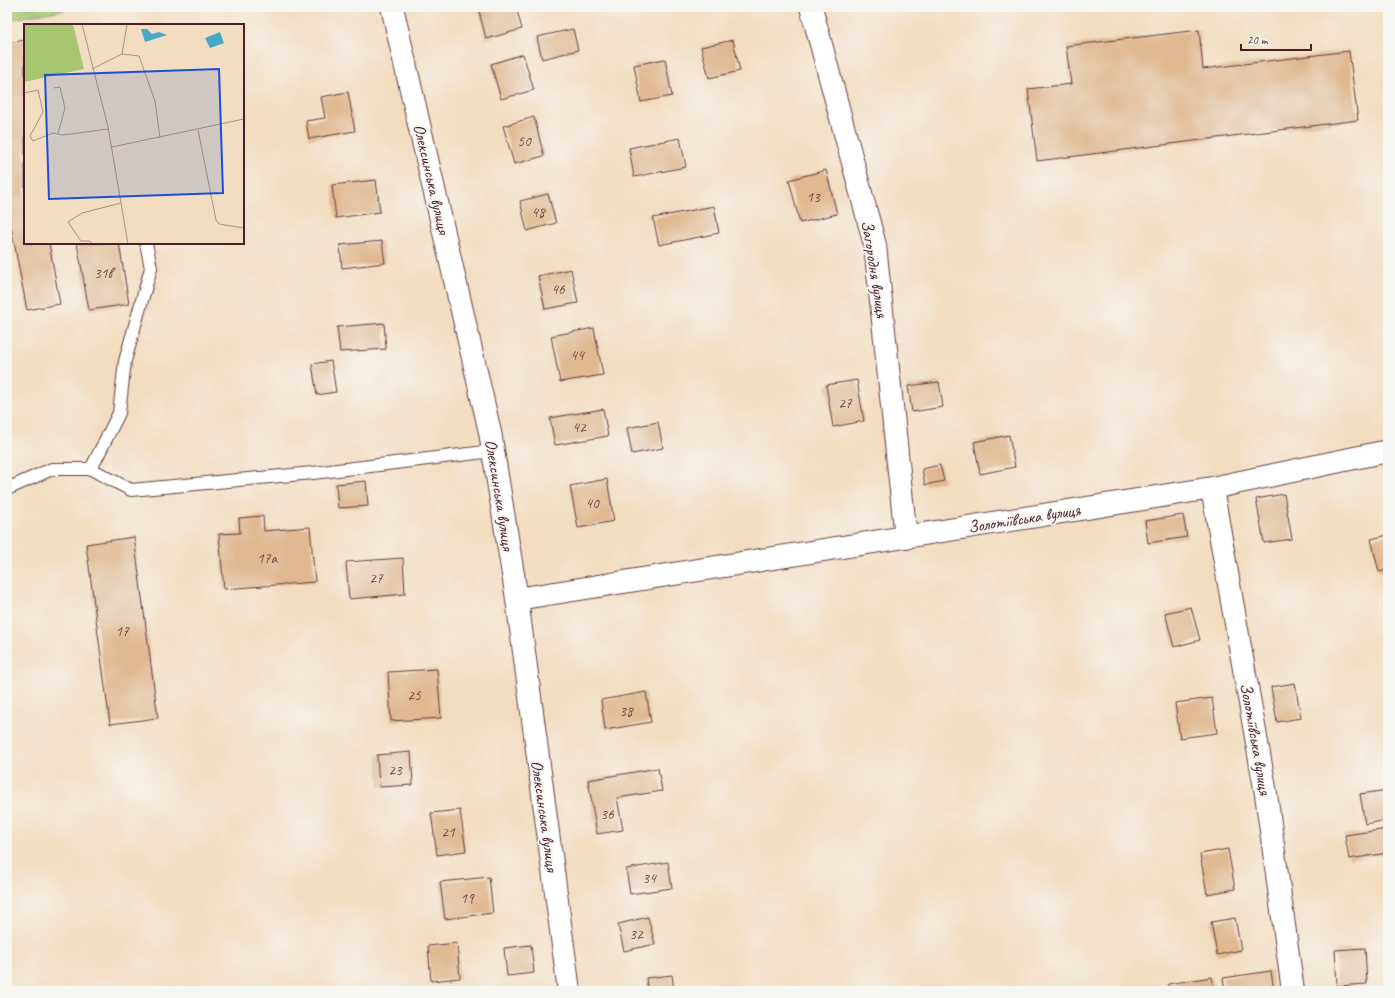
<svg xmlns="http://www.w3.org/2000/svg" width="1395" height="998" viewBox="0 0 1395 998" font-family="Caveat,sans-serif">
	<rect width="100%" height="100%" fill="#f6f6f2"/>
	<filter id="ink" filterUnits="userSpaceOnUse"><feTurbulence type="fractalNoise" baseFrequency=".025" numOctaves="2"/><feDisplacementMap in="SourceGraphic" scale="8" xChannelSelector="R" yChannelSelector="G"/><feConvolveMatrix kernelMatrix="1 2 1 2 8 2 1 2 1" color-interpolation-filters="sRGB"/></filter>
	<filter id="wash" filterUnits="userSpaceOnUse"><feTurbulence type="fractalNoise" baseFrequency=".012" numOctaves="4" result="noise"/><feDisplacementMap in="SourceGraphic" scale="16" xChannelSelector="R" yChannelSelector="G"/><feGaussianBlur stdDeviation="0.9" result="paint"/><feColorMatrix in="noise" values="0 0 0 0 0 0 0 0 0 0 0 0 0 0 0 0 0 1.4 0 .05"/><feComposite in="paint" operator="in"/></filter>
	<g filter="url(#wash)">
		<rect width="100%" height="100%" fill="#f2ddc0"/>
		<!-- green -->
		<path fill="#a6c770" stroke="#78734e" d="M7 7H79L7 20Z"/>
		<g id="blocks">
			<!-- building -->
			<path fill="#e0b891" d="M478 7H516L522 29 486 39Z
				M573 29 578 50 542 59 537 37Z
				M1199 30 1203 69 1349 51 1358 120 1037 161 1028 89 1071 84 1066 46Z
				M7 39 9 43 25 40V243H49L60 304 27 310 7 205Z
				M733 40 740 71 709 78 701 47Z
				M523 54 534 90 501 99 491 64Z
				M665 59 672 96 641 102 634 65Z
				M348 92 355 131 309 139 306 121 325 118 321 97Z
				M534 117 544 156 514 164 503 126Z
				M680 138 686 167 634 177 629 148Z
				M826 170 837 214 800 223 789 180Z
				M376 180 380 212 336 218 332 185Z
				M548 194 556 223 527 231 520 201Z
				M714 206 719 233 659 245 653 218Z
				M382 241 385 263 342 268 340 245Z
				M77 243H119L129 304 89 310Z
				M571 269 578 303 545 309 538 276Z
				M384 323 386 349 340 352 337 327Z
				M594 328 603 375 560 382 551 336Z
				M331 361 336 392 317 395 312 364Z
				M857 380 864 421 833 427 826 385Z
				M939 382 943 407 912 412 908 386Z
				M603 409 608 436 555 445 550 418Z
				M658 422 663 448 632 454 627 428Z
				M1009 435 1015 467 980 474 974 442Z
				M940 465 944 481 925 485 922 469Z
				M607 479 614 521 578 528 570 486Z
				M366 481 368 506 338 508 336 484Z
				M1284 494 1292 539 1264 543 1256 499Z
				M1183 515 1187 537 1148 543 1145 521Z
				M263 516 264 531 310 527 315 582 224 589 219 534 240 533 239 518Z
				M1388 535V570L1379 572 1371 539Z
				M134 537 158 718 110 724 86 544Z
				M403 558 405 594 349 599 346 562Z
				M1191 607 1200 640 1174 647 1165 613Z
				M437 669 441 718 391 721 388 672Z
				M1295 683 1301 718 1277 722 1271 687Z
				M646 692 651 722 605 730 601 700Z
				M1212 698 1217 733 1180 738 1175 703Z
				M411 752 413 785 379 787 377 755Z
				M658 768 662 791 617 798 623 830 597 834 588 780Z
				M1388 790V820L1365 824 1360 794Z
				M460 810 466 851 437 855 431 813Z
				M1388 829V853L1349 859 1345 835Z
				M1228 849 1235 889 1207 894 1200 854Z
				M668 862 672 888 630 894 626 869Z
				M489 877 493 913 445 919 440 882Z
				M648 917 655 944 624 951 618 924Z
				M1235 918 1241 950 1217 955 1211 922Z
				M457 943 460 978 431 981 428 946Z
				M531 945 534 973 507 976 504 948Z
				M1365 948 1367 984 1337 986 1335 950Z
				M1271 971 1274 991H1225L1223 978Z
				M672 975 674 991H648L646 978Z
				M1212 977 1214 991H1169L1168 984Z"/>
		</g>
	</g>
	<g filter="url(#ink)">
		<use href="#blocks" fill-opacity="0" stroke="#633c41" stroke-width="1"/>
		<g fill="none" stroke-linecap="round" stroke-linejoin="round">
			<defs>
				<path id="service" d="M91 469 119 413 125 361 151 268 146 243
					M7 489 52 469H91L131 490 313 473 493 451"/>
				<path id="minor" d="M811 7 875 245 906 538
					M1212 488 1266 794 1293 991
					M517 599 1212 488 1388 451"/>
				<path id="tertiary" d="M392 7 490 432 517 599 569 991"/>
			</defs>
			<!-- service casing -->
			<use href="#service" stroke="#633c41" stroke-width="14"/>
			<!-- minor casing -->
			<use href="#minor" stroke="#633c41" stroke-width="24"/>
			<!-- tertiary casing -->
			<use href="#tertiary" stroke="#633c41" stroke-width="24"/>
			<!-- service -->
			<use href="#service" stroke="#fff" stroke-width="12"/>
			<!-- minor -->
			<use href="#minor" stroke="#fff" stroke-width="22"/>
			<!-- tertiary -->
			<use href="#tertiary" stroke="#fff" stroke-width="22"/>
		</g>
	</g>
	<g text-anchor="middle" stroke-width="4" stroke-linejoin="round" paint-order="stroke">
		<!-- number labels -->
		<g font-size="15" fill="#704544">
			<text x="524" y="146">50</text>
			<text x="813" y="202">13</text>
			<text x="538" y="217">48</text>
			<text x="103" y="278">31в</text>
			<text x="558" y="294">46</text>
			<text x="577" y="360">44</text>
			<text x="845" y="408">27</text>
			<text x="579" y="432">42</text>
			<text x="592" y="508">40</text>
			<text x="267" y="563">17а</text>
			<text x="376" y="583">27</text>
			<text x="122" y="636">17</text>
			<text x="414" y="700">25</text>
			<text x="626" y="716">38</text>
			<text x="395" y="775">23</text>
			<text x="607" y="819">36</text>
			<text x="448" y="837">21</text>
			<text x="649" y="883">34</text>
			<text x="467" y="903">19</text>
			<text x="636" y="939">32</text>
		</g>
		<!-- street labels -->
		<g font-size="17" fill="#4a1f2b" stroke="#f6f6f2">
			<text transform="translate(432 179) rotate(77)" y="6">Олексинська вулиця</text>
			<text transform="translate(875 269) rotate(81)" y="6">Загородня вулиця</text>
			<text transform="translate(500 495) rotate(81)" y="6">Олексинська вулиця</text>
			<text transform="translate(1024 518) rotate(-9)" y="6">Золотіївська вулиця</text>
			<text transform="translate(1256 739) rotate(80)" y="6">Золотіївська вулиця</text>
			<text transform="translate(545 816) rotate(82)" y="6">Олексинська вулиця</text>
		</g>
	</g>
	<!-- overview -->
	<g transform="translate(24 24)">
		<rect width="220" height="220" fill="#f2ddc0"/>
		<path d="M0 0H49L60 45 0 58Z" fill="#a6c770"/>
		<path d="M117 5H123L128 10 135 8 143 11 121 18ZM196 8 200 19 186 24 181 14Z" fill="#46aac5"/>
		<path fill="none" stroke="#af9184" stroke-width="1" d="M58 0 84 103 104 220M98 30 103 0M68 45 98 30 115 32 131 77 136 114M30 64 36 63 41 84 34 109M0 69 14 66 19 88 6 112 9 117 29 109 39 111 84 105M174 106 192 196 195 200 220 204M88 123 220 95M68 220 66 217H57L44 198 58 189 97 179"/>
		<path fill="#1d4ed8" fill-opacity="0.15" stroke="#1d4ed8" stroke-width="2" d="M195 45 199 169 25 175 21 51Z"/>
		<rect width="220" height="220" fill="none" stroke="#4a1f2b" stroke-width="2"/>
	</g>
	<!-- margin -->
	<rect width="1395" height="998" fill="none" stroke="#f6f6f2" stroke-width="24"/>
	<!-- scale -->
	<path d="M1241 44v6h70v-6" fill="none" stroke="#4a1f2b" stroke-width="2"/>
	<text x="1247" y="44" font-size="12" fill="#4a1f2b" stroke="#f6f6f2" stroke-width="3" paint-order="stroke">20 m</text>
</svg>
